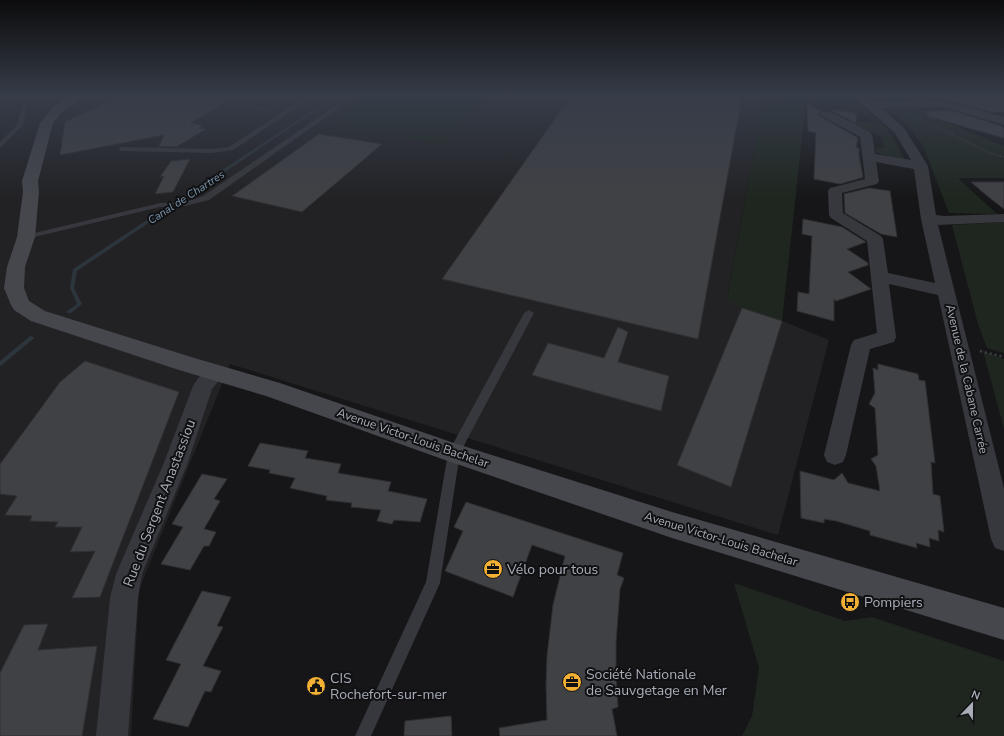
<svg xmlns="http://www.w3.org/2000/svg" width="1004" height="736" viewBox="0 0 1004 736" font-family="'Nunito Sans',sans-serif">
	<rect width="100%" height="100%" fill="#161618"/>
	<!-- built -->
	<path fill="#222225" d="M0 96H784V103L763 101 727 298 829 340 778 535 230 364 139 590 131 736H0Z"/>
	<!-- green -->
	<path fill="#1e261f" d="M361 96H463L484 100 446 145 328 123Z
		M784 96H849L886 127 904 158 902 160 880 154 876 152V149L884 147 882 137 842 120 876 123 857 108 806 102 782 321 742 308 727 299 763 101 783 103Z
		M877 96H923L931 102C917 103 884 106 874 98Z
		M887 106 919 107 930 116 1004 146V178H958L997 214 949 213 923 145 902 120 884 108Z
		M1004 222V353L987 348 978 324 952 225Z
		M983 351 1004 359V429Z
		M734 583 845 621 872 617 1004 661V736H742L752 716 759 668Z"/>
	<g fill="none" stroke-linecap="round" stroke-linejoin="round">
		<!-- stream -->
		<path fill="#2c353c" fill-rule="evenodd" d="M334 96H338L77 271 74 288 82 304 71 313H67V311L77 304 70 288 73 269Z
			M243 102 271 111 272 112 269 113 242 104V102Z
			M31 336 33 337 34 338 33 339 2 365 0 366V361L29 337Z"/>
	</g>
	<!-- building -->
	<path fill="#404145" stroke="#303034" d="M112 96H236L190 123 202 125 199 128 206 129 176 147 159 146 164 135 60 155 65 122 111 100Z
		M571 96H742L698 339 442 279Z
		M943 96H1004V112H992L949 100Z
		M807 104 821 111 818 114 821 117 858 138 856 147 859 149V156L863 177 861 178 840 184 814 179 816 133 808 131Z
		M833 110 856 113V123L832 111Z
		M927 111H953L1001 126 1004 128V138L927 116Z
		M319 134 382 144 302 212 232 196Z
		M190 159 173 192 155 194 164 176 160 177 171 161Z
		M971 182H1004V209L986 195Z
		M869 188 890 191 897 237 881 234 845 213 844 194Z
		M803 219 842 227 866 242 847 249 868 263V265L848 272 871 289 836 301 834 299V321L797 311 798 292 809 294 812 236 802 234Z
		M742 308 782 321 731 487 677 465Z
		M618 327 628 332 618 362 669 376 661 411 532 375 548 343 604 358Z
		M85 361 179 392 100 597 72 598 95 551 70 552 82 527H55L58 522 30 521 32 516 5 515 17 496 0 494V464L60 382Z
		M878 364 918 374 919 380 925 381 935 463 931 462 933 494 940 496 944 532 938 530 939 541 929 538 930 547 916 543 917 548 870 535V531L836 521 824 519V523L801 518 800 471 834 480 842 473 848 483 880 491 876 466 871 459 878 455 875 408 869 404 875 393 873 368 878 370Z
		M260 443 308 451 305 458 341 464 338 473 391 482 388 491 427 499 420 522 394 520 392 524 377 521 381 510 351 507 352 503 326 500 327 496 290 488 295 478 269 473 270 470 248 466Z
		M202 474 227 479 214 499 220 501 204 529 216 532 209 546H204L190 570 161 564 183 527 172 524Z
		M466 502 623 553 617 575 624 578 620 589 616 642V675L618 707 612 709 617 736H500L499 728 547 720 546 686 547 656 553 605 565 556 532 545 513 597 445 571 463 531 454 527Z
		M202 591 231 597 217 626 223 627 203 666 221 671 211 692 205 691 188 727 153 719 181 664 166 660Z
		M48 624 38 650 97 646 82 736H0V673L24 625Z
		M451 716 452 736H404L405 721Z"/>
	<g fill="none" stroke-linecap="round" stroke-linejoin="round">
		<!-- path-far1 -->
		<path stroke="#3d3f44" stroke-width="1.5" stroke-dasharray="1.5 2" stroke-linecap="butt" d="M991 103 996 99 1004 101
			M917 118 990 153 1004 157"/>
		<!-- path -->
		<path stroke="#3d3f44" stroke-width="2.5" stroke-dasharray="2 3" stroke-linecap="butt" d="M980 351 1004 357"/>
		<!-- lane -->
		<path fill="#37383d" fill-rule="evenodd" d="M25 96H31L29 99 23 125 0 148V142L17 125Z
			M308 96H314L233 150 211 153 121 151 118 149 121 147 211 149 229 147Z
			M350 96H356L209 200 185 206 160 207 26 239 22 237 26 235 160 203 185 202 203 196Z
			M529 310 534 313 460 453 440 583 371 736H355L426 582 448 453 524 313Z"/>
		<!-- street -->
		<path fill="#37383d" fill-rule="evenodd" d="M853 96H866L873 102 945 101 1004 117V125L944 107 881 108 904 128 928 166 936 215 944 216 1004 214V222L938 225 1004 488V551L995 548 991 539 938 295 889 284 896 337 894 342 870 349 846 455 843 462 835 465 827 462 824 455 851 345 854 340 877 333 867 241 831 218 829 215 828 191 830 188 865 179 860 137 822 116 820 114 822 112H830L870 132 872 135 875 154 911 160 895 133ZM876 162 914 169 921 219 935 283 888 273 883 239 881 236 843 213 842 193 877 184 879 181Z
			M216 365 223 367 226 372 212 389 187 465 142 574 138 598 128 736H96L110 598 116 574 163 465 193 386C198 377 206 368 216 365Z"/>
		<!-- secondary -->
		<path fill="#45474d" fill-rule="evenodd" d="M70 96H85L61 113 53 123 38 181 39 192 35 237 25 267 24 288 29 301 45 311 191 357 280 383 454 443 672 512 1004 608V640L672 538 445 460 266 396 179 370 31 321 14 310 11 305 4 288 7 267 17 237 23 192 22 181 40 123 53 107Z"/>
	</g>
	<!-- sky -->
	<linearGradient id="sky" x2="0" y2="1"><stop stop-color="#0c0c0d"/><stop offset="0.48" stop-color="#363c48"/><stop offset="1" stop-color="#363c48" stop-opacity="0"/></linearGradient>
	<rect width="1004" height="199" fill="url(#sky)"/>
	<!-- icons -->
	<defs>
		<symbol id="office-disc" viewBox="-11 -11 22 22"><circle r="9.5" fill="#f2b134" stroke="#111113"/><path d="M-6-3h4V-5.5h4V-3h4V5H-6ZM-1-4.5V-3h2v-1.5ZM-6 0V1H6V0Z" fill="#111"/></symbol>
		<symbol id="bus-disc" viewBox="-11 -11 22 22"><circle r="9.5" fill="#f2b134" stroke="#111113"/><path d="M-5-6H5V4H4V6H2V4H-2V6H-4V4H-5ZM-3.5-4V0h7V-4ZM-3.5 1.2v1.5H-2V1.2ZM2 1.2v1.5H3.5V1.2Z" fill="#111"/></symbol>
		<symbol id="civic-disc" viewBox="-11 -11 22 22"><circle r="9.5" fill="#f2b134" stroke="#111113"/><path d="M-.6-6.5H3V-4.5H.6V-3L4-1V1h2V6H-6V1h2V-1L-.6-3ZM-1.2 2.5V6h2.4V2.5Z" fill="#111"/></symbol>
	</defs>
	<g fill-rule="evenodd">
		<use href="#office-disc" x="482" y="558" width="22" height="22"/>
		<use href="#bus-disc" x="839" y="591" width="22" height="22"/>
		<use href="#office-disc" x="561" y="671" width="22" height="22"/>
		<use href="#civic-disc" x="305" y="675" width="22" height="22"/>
	</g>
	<g text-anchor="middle" stroke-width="4" stroke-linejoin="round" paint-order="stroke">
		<!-- far-water labels -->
		<g font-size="11" font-style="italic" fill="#7f9bb3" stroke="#111113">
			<text transform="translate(186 197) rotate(-33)" y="4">Canal de Chartres</text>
		</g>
		<!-- street labels -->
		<g font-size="12" fill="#a8adb8" stroke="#111113">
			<text transform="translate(967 379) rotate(77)" y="4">Avenue de la Cabane Carrée</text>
			<text transform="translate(413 438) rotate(19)" y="4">Avenue Victor-Louis Bachelar</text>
			<text transform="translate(721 539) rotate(17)" y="4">Avenue Victor-Louis Bachelar</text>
		</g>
		<!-- near-street labels -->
		<g font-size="14" fill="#a8adb8" stroke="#111113">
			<text transform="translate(159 503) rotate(-69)" y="5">Rue du Sergent Anastassiou</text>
		</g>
		<!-- near-poi labels -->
		<g font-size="14" fill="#a8adb8" stroke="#111113" text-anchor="start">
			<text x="507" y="574">Vélo pour tous</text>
			<text x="864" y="607">Pompiers</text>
			<text x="586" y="679">Société Nationale<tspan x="586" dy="16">de Sauvgetage en Mer</tspan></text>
			<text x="330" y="683">CIS<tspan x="330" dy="16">Rochefort-sur-mer</tspan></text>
		</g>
	</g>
	<!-- north arrow -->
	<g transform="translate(972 704) rotate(22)" stroke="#111113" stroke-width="3" paint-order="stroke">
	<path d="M0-3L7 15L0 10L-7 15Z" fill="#a8adb8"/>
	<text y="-6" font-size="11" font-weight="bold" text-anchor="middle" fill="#a8adb8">N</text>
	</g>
</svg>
